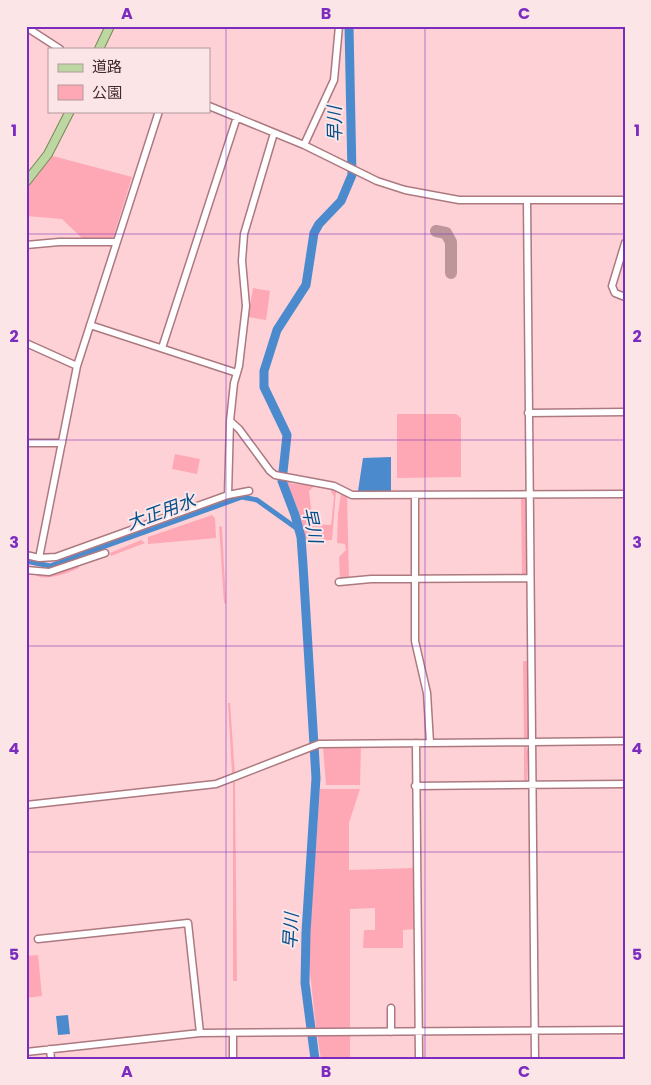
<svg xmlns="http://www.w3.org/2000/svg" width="651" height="1085" viewBox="0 0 651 1085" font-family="Poppins,'Noto Sans JP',sans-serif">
	<rect width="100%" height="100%" fill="#fed1d6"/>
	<!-- green -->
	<path fill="#fda8b4" d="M49 155 132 177 113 238 83 239 62 219 27 216 26 185Z
		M253 288 270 291 266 320 248 317Z
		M397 414H456L461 418V477L397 478Z
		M175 454 200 459 197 474 172 469Z
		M286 480 292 484 315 485 309 491 313 524 331 525 334 497 330 489 336 491 332 540 305 542 299 513Z
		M341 493 347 496 349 579 340 580 339 557 346 550 345 544 337 543 338 514Z
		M521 497H526L527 577H522Z
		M212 515 215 518 216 538 148 544V537Z
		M219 526 222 527 226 604 224 603Z
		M141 540 145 543 111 556 110 553Z
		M78 565 79 568C68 573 45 582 36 575Z
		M523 661H528V740H524Z
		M228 703H230L235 775 232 773Z
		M524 745 528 747H526L528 751 527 783H524Z
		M361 746 360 785H326L323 747Z
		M233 782H235L237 981H233Z
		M320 789H360L349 823V870L415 868 416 929 403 930V948H363L364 930H375V908L350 909V1059H321L317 1035 318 1028H316L308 954Z
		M38 955 42 996 26 998V956Z"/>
	<!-- water -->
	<path fill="#4b8bcd" d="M391 457V491H358L363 458Z
		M68 1015 70 1034 58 1035 56 1016Z"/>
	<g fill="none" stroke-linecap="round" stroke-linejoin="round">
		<!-- canal -->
		<path stroke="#4b8bcd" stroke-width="5" d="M26 561 50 566 242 497 257 500 299 530"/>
		<!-- river -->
		<path stroke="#4b8bcd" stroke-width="9" d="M315 1059 305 983 306 932 316 778 303 565 301 537 295 515 282 481 287 435 264 387V371L277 330 306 285 314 233 319 224 341 201 352 175 349 26"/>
		<!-- taxiway -->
		<path stroke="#bc969b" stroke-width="12" d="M436 231 446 233 451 242V273"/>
		<defs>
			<path id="minor" d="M26 27 60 49
				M209 106 304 145 377 181 405 190 459 200H625
				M304 145 334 80 339 26
				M527 200 535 1059
				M625 243 612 286 615 293 625 297
				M26 245 59 242H116
				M90 325 237 373
				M26 343 77 366
				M162 348 237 117
				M528 413 625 412
				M230 421 239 429 270 471 275 475 334 486 352 495 625 494
				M26 443H62
				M228 495 249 491
				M415 495V641L427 693 430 743
				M26 555 39 558 56 557 228 495 230 421 234 383 239 366 246 306 242 261 244 234 274 133
				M39 558 77 366 159 111
				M26 570 49 572 105 553
				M339 582 371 579 530 578
				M416 743 419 1059
				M415 786 625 784
				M26 805 216 784 319 744 625 741
				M38 939 188 923 200 1033
				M391 1032V1008
				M233 1033V1059
				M50 1049 51 1059
				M26 1052 200 1033 625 1030"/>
			<path id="major" d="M99 49 110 26
				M26 182 48 154 70 111"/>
		</defs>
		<!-- minor casing -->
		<use href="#minor" stroke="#ad7980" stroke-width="9"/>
		<!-- major casing -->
		<use href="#major" stroke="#758a52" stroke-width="10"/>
		<!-- minor -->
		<use href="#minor" stroke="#fff" stroke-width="6"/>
		<!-- major -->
		<use href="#major" stroke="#bdd7a3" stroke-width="8"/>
	</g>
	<!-- grid -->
	<path fill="none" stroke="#7b2cbf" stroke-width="1" stroke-opacity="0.55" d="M226 26V1059M425 26V1059M26 234H625M26 440H625M26 646H625M26 852H625"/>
	<g text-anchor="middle" stroke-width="4" stroke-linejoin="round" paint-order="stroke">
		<!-- water labels -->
		<g font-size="18" font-style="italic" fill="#034f8c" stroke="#fce5e7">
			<text transform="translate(335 124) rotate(-91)" y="6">早川</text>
			<text transform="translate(161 512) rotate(-20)" y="6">大正用水</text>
			<text transform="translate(312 525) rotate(78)" y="6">早川</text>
			<text transform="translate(291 931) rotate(-87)" y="6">早川</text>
		</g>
	</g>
	<!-- border -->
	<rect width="651" height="1085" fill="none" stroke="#fce5e7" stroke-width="55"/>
	<!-- legend -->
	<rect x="48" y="48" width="162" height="65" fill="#fce5e7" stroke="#b19a9d"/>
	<rect x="58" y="64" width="25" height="8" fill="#bdd7a3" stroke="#b19a9d"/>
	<text x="92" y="72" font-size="15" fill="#402a2d">道路</text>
	<rect x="58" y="85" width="25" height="15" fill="#fda8b4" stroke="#b19a9d"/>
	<text x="92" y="98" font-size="15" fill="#402a2d">公園</text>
	<rect x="28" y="28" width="596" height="1030" fill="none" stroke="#7b2cbf" stroke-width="2"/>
	<g font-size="16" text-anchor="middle" font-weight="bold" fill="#7b2cbf">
		<text x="127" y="19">A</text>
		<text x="326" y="19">B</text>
		<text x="524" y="19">C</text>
		<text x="14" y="136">1</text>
		<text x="637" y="136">1</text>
		<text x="14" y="342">2</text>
		<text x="637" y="342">2</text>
		<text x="14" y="548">3</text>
		<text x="637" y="548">3</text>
		<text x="14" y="754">4</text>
		<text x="637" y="754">4</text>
		<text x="14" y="960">5</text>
		<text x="637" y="960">5</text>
		<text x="127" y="1077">A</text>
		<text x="326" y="1077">B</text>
		<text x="524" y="1077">C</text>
	</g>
</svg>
